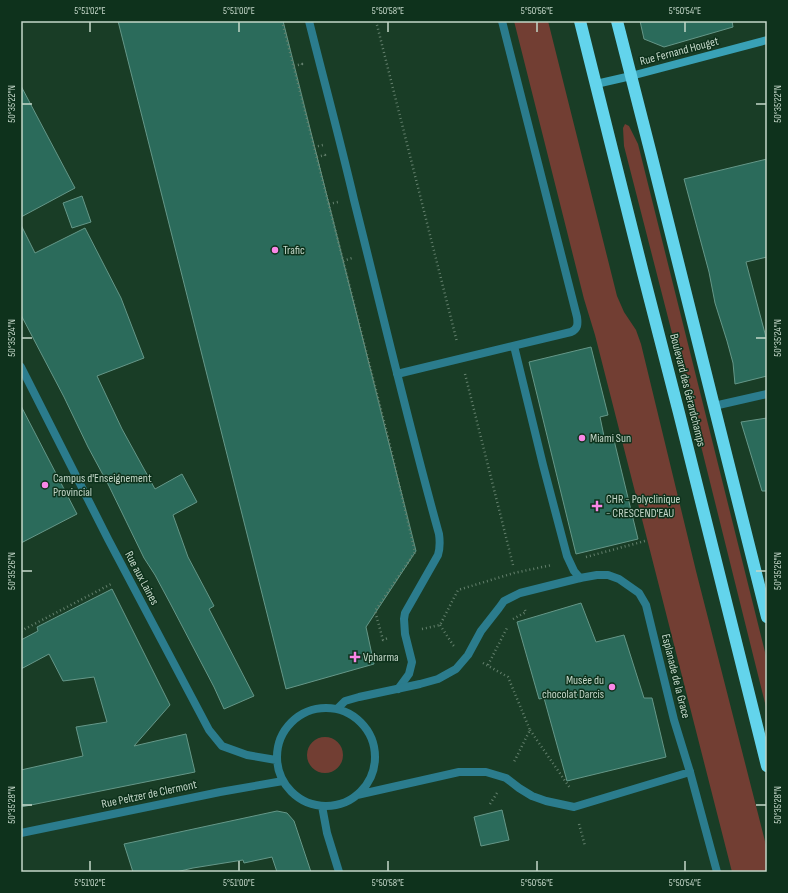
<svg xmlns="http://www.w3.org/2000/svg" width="788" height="893" viewBox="0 0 788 893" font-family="'Sofia Sans Condensed',sans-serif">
	<rect width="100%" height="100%" fill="#193d26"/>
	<!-- green -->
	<path fill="#723e33" d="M514 21H548L617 296 624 312 636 330 641 344 696 571 767 849V872H732L595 335 584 299Z
		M625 124 629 126 638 144 767 660V711L702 450 624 146 623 128Z
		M307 755a18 18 0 1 1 36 0a18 18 0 1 1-36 0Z"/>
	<!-- building -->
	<path fill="#2b6b5b" stroke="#659788" d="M118 21H283L416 551 366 627 374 664 286 689Z
		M640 21H732L733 27 664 47 644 39Z
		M21 86 75 188 21 217Z
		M767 159V257L746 262 767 341V376L735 384 733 363 727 341 715 303 709 272 684 179Z
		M82 196 91 222 72 228 63 203Z
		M21 225 35 253 85 228 121 298 144 358 97 376 122 429 155 489 182 474 197 502 173 515 188 557 214 606 209 609 254 696 224 709 214 687 170 603 155 575 144 558 109 486 88 447 64 397 21 315Z
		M591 347 608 415 600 417 605 441 614 440 638 539 576 554 529 362Z
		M21 406 77 514 21 543Z
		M767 418V491H762L741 422Z
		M112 589 170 705 134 746 186 734 195 772 21 807V770L83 756 76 727 107 722 94 677 63 681 49 654 21 669V640L38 631 37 627Z
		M581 603 596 642 624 635 644 698H652L666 757 567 781 544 698 539 699 517 622Z
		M502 810 509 840 481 846 474 817Z
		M277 811 287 813 294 821 311 872H277L272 857 244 863 243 860 193 868 176 872H133L124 844Z"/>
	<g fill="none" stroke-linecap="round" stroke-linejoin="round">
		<!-- path -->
		<path stroke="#64806d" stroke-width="2.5" stroke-dasharray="1 3" stroke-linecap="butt" d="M282 21 388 437 415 552 375 611 383 640 388 638
			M376 21 457 342
			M294 66 302 64 301 63
			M314 147 323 145
			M317 157 325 155V157
			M329 204 338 202
			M343 261 352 258
			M465 374 513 565
			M586 557 645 541
			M513 619 526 612 525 610
			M440 625 453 645 454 646
			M422 629 440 625 458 590 514 573 552 565
			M21 631 113 583
			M483 663 508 677 530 730 513 764
			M488 665 508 626
			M530 730 570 788
			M490 804 497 793
			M579 824 585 846"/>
		<!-- lane -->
		<path stroke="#2b7c8d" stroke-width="8" d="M309 21C324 81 340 140 354 200 382 311 408 423 439 534 440 541 440 548 438 555L405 613 404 619 405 634 412 662 409 674 398 689
			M514 346 543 465 567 556 574 571 580 578
			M397 374 571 332C578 329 578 324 577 317L502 21
			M690 772 717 872"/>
		<!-- street -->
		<path stroke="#2b7c8d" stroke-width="8" d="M21 367 108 539 209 730 222 746 247 755 276 760
			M714 406 767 394
			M277 757a49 49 0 1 1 98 0a49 49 0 1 1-98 0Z
			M337 709 345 701 359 697 420 684 438 679 456 669 468 655 481 631 499 608 504 601 520 593 580 578 597 575H608L619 579 639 593 646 605 674 720 690 772 574 807 546 801 532 796 519 788 506 778 486 772H459L357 795
			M322 806 327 833 339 872
			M21 833 220 792 283 781"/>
		<!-- secondary -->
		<path stroke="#39a1b6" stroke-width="8" d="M596 84 631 76 767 40"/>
		<!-- highway -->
		<path stroke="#63d4ec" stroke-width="12" d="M580 21 643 273 679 413 767 766
			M617 21 651 154 714 406 767 617"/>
	</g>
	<!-- ticks -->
	<path fill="none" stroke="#c4d7c9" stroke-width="1.5" d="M90 22V32M239 22V32M388 22V32M537 22V32M685 22V32M22 104H32M756 104H766M22 338H32M756 338H766M22 571H32M756 571H766M22 805H32M756 805H766M90 861V871M239 861V871M388 861V871M537 861V871M685 861V871"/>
	<!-- markers -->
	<g fill="#fa87e7" stroke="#0e321c" stroke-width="1.5">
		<circle cx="275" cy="250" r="4"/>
		<circle cx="582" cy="438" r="4"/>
		<circle cx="45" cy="485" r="4"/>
		<path d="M595 500h4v4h4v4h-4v4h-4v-4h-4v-4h4z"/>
		<path d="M353 651h4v4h4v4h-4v4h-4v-4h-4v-4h4z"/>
		<circle cx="612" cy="687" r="4"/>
	</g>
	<g text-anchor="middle" stroke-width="3" stroke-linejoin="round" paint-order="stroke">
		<!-- street labels -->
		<g font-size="12" fill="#c4d7c9" stroke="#0e321c">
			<text transform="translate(679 51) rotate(-15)" y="4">Rue Fernand Houget</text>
			<text transform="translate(688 390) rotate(76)" y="4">Boulevard des Gérardchamps</text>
			<text transform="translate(142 578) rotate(62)" y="4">Rue aux Laines</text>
			<text transform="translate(676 676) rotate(76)" y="4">Esplanade de la Grace</text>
			<text transform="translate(149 794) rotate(-12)" y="4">Rue Peltzer de Clermont</text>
		</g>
		<!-- poi labels -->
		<g font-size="12" fill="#c4d7c9" stroke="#0e321c" text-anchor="start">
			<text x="283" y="254">Trafic</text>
			<text x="590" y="442">Miami Sun</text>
			<text x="53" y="482">Campus d'Enseignement<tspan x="53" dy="14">Provincial</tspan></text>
			<text x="606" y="503">CHR - Polyclinique<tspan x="606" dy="14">- CRESCEND'EAU</tspan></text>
			<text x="363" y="661">Vpharma</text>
			<text x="604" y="684" text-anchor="end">Musée du<tspan x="604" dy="14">chocolat Darcis</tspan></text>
		</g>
	</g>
	<!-- border -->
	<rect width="788" height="893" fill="none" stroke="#0e321c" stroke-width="44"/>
	<rect x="22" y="22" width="744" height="849" fill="none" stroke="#c4d7c9" stroke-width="1.5"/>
	<g font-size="10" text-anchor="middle" fill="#c4d7c9">
		<text x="90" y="14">5°51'02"E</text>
		<text x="239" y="14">5°51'00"E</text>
		<text x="388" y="14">5°50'58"E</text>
		<text x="537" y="14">5°50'56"E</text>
		<text x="685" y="14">5°50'54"E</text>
		<text transform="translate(777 104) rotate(-90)" y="4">50°35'22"N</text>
		<text transform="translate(11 104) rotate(-90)" y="4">50°35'22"N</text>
		<text transform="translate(777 338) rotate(-90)" y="4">50°35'24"N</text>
		<text transform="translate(11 338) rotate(-90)" y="4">50°35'24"N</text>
		<text transform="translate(777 571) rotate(-90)" y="4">50°35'26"N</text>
		<text transform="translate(11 571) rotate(-90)" y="4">50°35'26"N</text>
		<text transform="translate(777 805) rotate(-90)" y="4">50°35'28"N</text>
		<text transform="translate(11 805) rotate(-90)" y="4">50°35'28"N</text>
		<text x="90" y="886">5°51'02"E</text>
		<text x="239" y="886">5°51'00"E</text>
		<text x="388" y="886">5°50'58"E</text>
		<text x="537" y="886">5°50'56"E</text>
		<text x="685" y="886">5°50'54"E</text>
	</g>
</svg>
